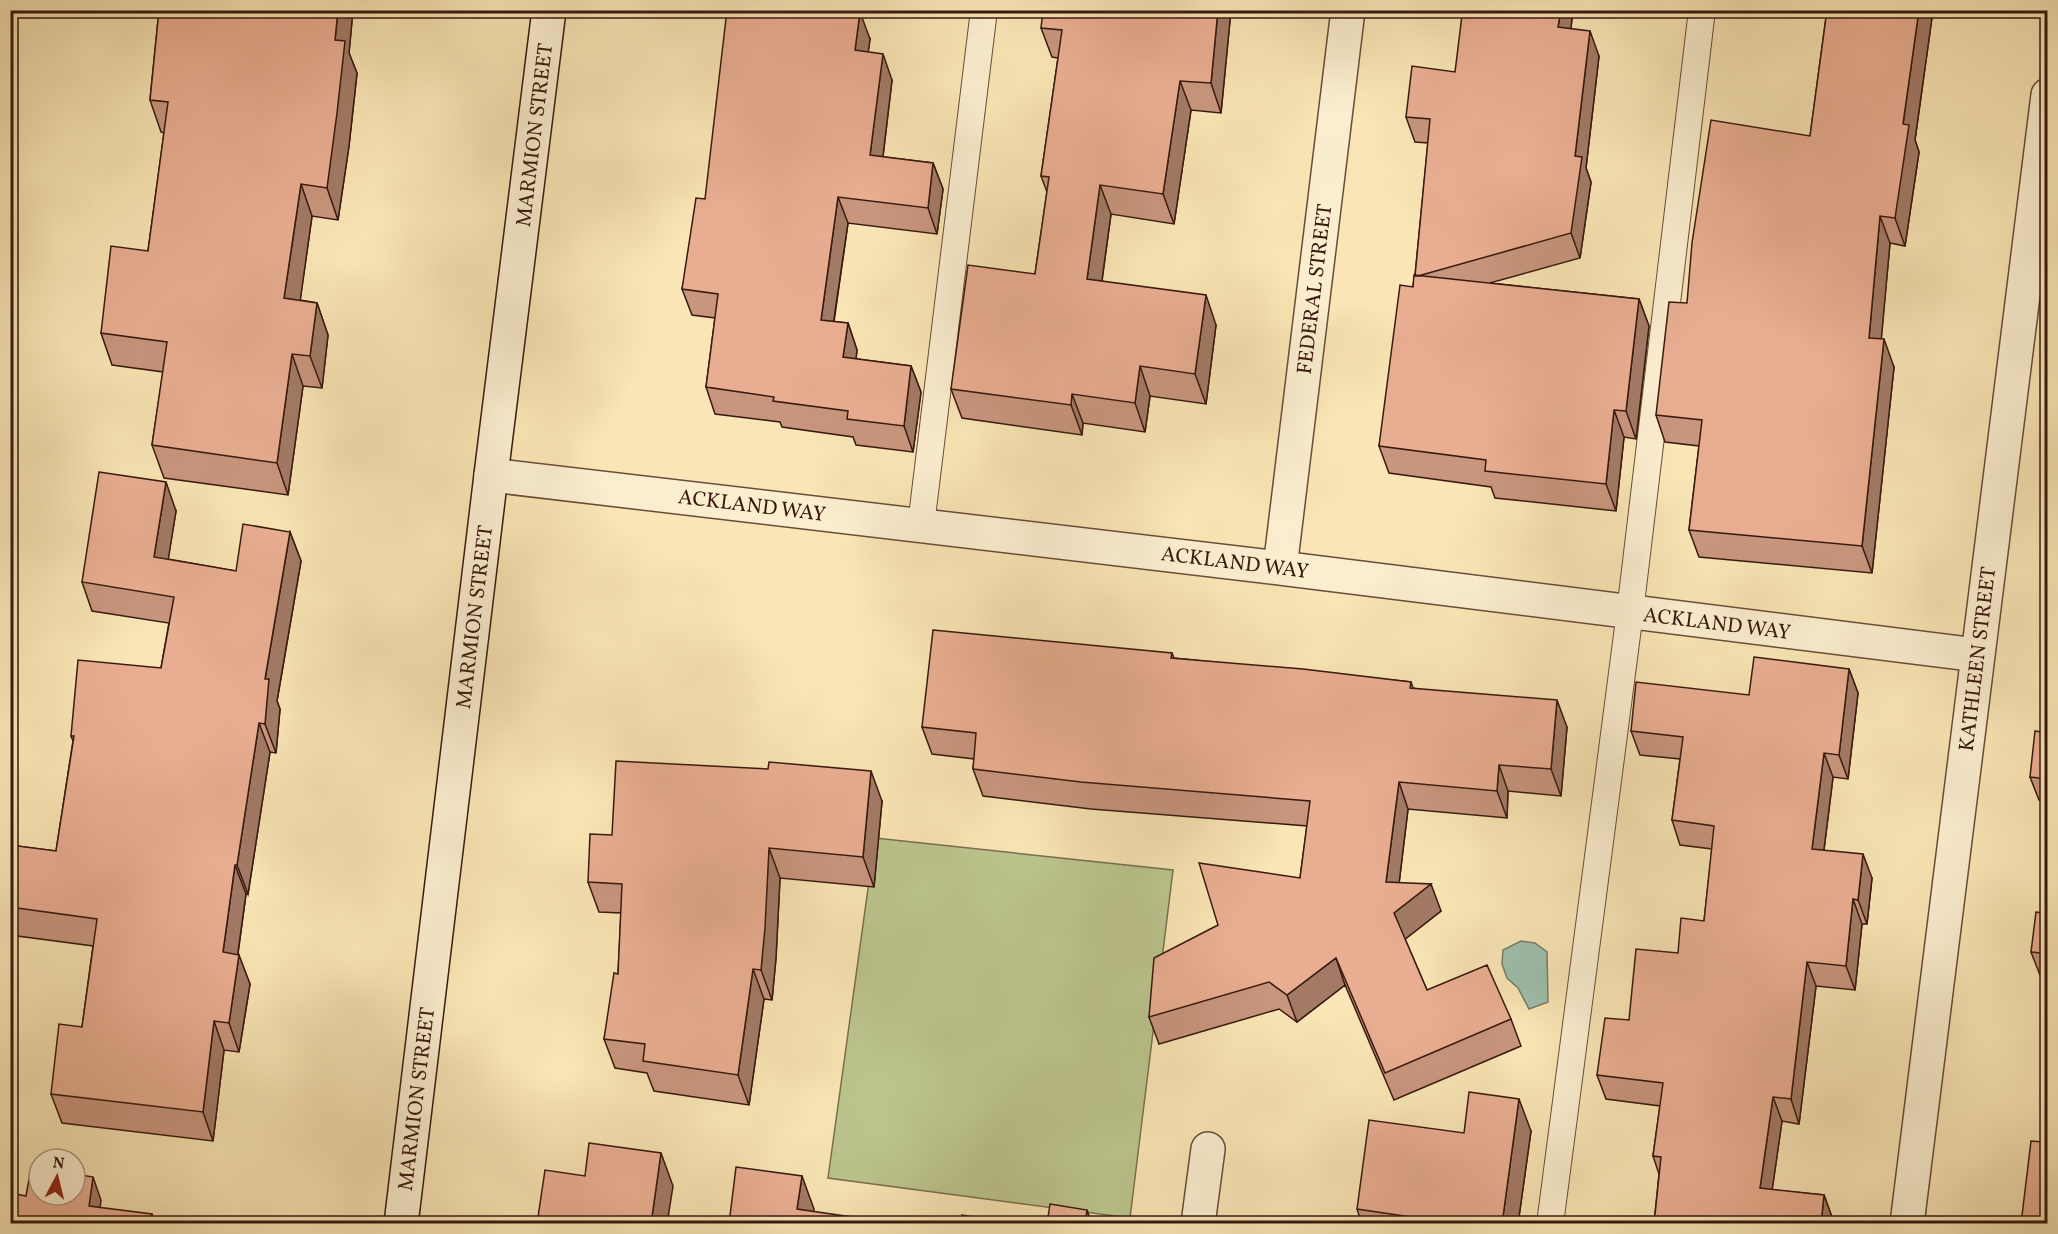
<svg xmlns="http://www.w3.org/2000/svg" width="2058" height="1234" viewBox="0 0 2058 1234" font-family="Vollkorn,serif">
	<rect width="100%" height="100%" fill="#f9e5b5"/>
	<filter id="stains"><feTurbulence type="fractalNoise" baseFrequency=".00333" numOctaves="4"/><feColorMatrix values="0 0 0 0 .2 0 0 0 0 .09 0 0 0 0 .02 0 0 0 .5 -.17"/></filter>
	<radialGradient id="worn" r=".72"><stop offset=".6" stop-color="#630" stop-opacity="0"/><stop offset="1" stop-color="#630" stop-opacity=".3"/></radialGradient>
	<!-- green -->
	<path fill="#bcc58e" stroke="#7a6f4e" stroke-width="1.5" d="M875 838 1173 870 1130 1218 828 1178Z"/>
	<!-- water -->
	<path fill="#9ebfad" stroke="#767d6d" stroke-width="1.5" d="M1521 941 1535 943 1547 952 1548 1002 1529 1009 1518 988 1507 978 1502 964 1503 950Z"/>
	<g fill="none" stroke-linecap="round" stroke-linejoin="round">
		<defs>
			<path id="lane" d="M921 525 984 10
				M1550 1224 1630 612 1702 10"/>
			<path id="street" d="M491 475 1280 568 1977 655
				M1280 568 1348 10
				M1198 1224 1208 1149
				M1907 1224 2048 95"/>
			<path id="secondary" d="M401 1224 491 475 549 10"/>
		</defs>
		<!-- lane casing -->
		<use href="#lane" stroke="#694c38" stroke-width="28"/>
		<!-- street casing -->
		<use href="#street" stroke="#694c38" stroke-width="36"/>
		<!-- secondary casing -->
		<use href="#secondary" stroke="#39190e" stroke-width="36"/>
		<!-- lane -->
		<use href="#lane" stroke="#fbeecf" stroke-width="26"/>
		<!-- street -->
		<use href="#street" stroke="#fbeecf" stroke-width="33"/>
		<!-- secondary -->
		<use href="#secondary" stroke="#fbeecf" stroke-width="33"/>
	</g>
	<!-- wall -->
	<path fill="#c8967e" stroke="#39190e" stroke-width="1.5" d="M159 10H353L349 53 357 73 349 146 338 220 312 216 300 300 317 303 328 335 322 388 303 386 288 495 164 478 152 445 163 372 112 365 101 333 148 251 164 133 161 132 150 100Z
		M1231 10 1221 113 1191 110 1174 224 1111 214 1102 281 1216 325 1206 404 1150 396 1145 432 1083 423 1082 435 962 418 951 389 1035 274 1047 192 1041 176 1058 58 1052 57 1041 28Z
		M1479 10H1573L1571 28 1599 56 1586 168 1591 182 1580 258 1490 283 1639 299 1649 326 1636 439 1624 437 1616 511 1495 498 1491 487 1389 473 1379 446 1415 276 1428 143 1415 142 1406 117 1455 72 1478 17Z
		M1827 10H1933L1915 140 1919 152 1905 246 1890 243 1881 339 1894 367 1872 573 1699 557 1689 530 1699 446 1665 442 1656 415 1810 136Z
		M870 39 868 52 892 80 883 157 933 163 943 189 937 234 848 223 834 322 848 323 857 350 856 359 911 366 921 392 913 452 856 445 853 437 782 427 780 422 715 414 706 387 715 318 692 315 682 289 705 199Z
		M176 511 168 559 236 571 290 532 301 561 277 701 280 709 276 753 270 752 248 894H246L238 954 250 984 239 1052 224 1050 213 1141 62 1123 51 1094 82 1027 93 946 10 935V845L56 851 73 741 71 736 161 668 169 623 92 611 82 582Z
		M1172 653 1174 658 1411 682 1413 688 1567 727 1561 796 1508 791 1507 818 1408 809 1399 883 1441 911 1405 939 1427 990 1511 1019 1521 1046 1394 1100 1345 985 1297 1022 1279 1009 1159 1044 1149 1017 1218 925 1300 878 1307 826 1091 809 983 796 973 769 974 759 932 754 922 727Z
		M1849 669 1858 693 1848 779 1833 777 1824 850 1872 878 1867 924H1862L1855 990 1816 986 1799 1124 1782 1121 1772 1190 1824 1195 1833 1220V1224H1654L1659 1174 1653 1156 1660 1106 1606 1099 1597 1075 1629 1020 1678 953 1704 921 1712 849 1680 845 1672 820 1680 759 1640 755 1631 731 1749 695Z
		M2048 733V801L2039 800 2030 777Z
		M882 801 874 887 780 878 776 958 772 1000 764 999 749 1105 654 1091 647 1073 615 1068 604 1039 618 974 621 913 599 912 588 882 612 835Z
		M2048 914V976L2040 975 2031 952Z
		M1531 1131 1518 1224H1362L1357 1209 1464 1133Z"/>
	<!-- shaded-wall -->
	<path fill="#a37a66" stroke="#39190e" stroke-width="1.5" d="M338 10H353L349 53 357 73 349 146 338 220 327 188 335 40Z
		M1218 10H1231L1221 113 1211 83Z
		M1561 10H1573L1568 52 1558 27Z
		M1919 10H1933L1915 140 1919 152 1905 246 1895 218 1903 124Z
		M860 12 870 39 865 76 855 50Z
		M1590 31 1599 56 1586 168 1591 182 1580 258 1571 233 1575 156Z
		M883 54 892 80 880 181 870 155Z
		M1180 81 1191 110 1174 224 1163 194Z
		M933 163 943 189 937 234 928 208Z
		M301 184 312 216 296 331 284 298Z
		M1100 185 1111 214 1098 309 1087 279Z
		M838 197 848 223 830 346 821 320Z
		M1880 216 1890 243 1879 365 1869 338Z
		M1206 295 1216 325 1206 404 1195 374Z
		M1639 299 1649 326 1636 439 1626 411Z
		M317 303 328 335 322 388 310 356Z
		M848 323 857 350 853 383 843 357Z
		M1884 339 1894 367 1872 573 1862 546Z
		M292 354 303 386 288 495 277 463Z
		M911 366 921 392 913 452 904 426Z
		M1140 366 1150 396 1145 432 1135 403Z
		M1072 394 1083 423 1082 435 1071 405Z
		M1614 410 1624 437 1616 511 1606 484Z
		M166 482 176 511 164 586 154 557Z
		M290 532 301 561 277 701 280 709 276 753 265 724V679Z
		M1849 669 1858 693 1848 779 1839 755Z
		M1557 700 1567 727 1561 796 1551 769Z
		M259 723 270 752 248 894 237 865Z
		M1824 753 1833 777 1821 873 1812 849Z
		M1499 765 1508 791 1507 818 1497 791Z
		M871 771 882 801 874 887 863 857Z
		M1399 782 1408 809 1396 909 1386 882Z
		M769 848 780 878 776 958 772 1000 761 970Z
		M1863 854 1872 878 1867 924 1858 900Z
		M235 865 246 894 234 981 223 952Z
		M1431 884 1441 911 1404 940 1394 913Z
		M1853 899 1862 924 1855 990 1846 966Z
		M239 955 250 984 239 1052 229 1023Z
		M1336 958 1345 985 1297 1022 1287 995Z
		M1807 962 1816 986 1799 1124 1791 1099Z
		M753 969 764 999 749 1105 738 1075Z
		M214 1021 224 1050 213 1141 203 1112Z
		M1773 1097 1782 1121 1769 1212 1760 1188Z
		M1519 1099 1531 1131 1518 1224H1502Z
		M661 1153 673 1186 667 1224H651Z
		M802 1176 814 1209 812 1224 797 1209Z
		M93 1177 101 1200 98 1224 89 1206Z
		M1824 1195 1833 1220V1224H1821Z
		M1087 1210 1092 1224H1085Z
		M152 1214 155 1224H150Z"/>
	<!-- building -->
	<path fill="#e9ae92" stroke="#39190e" stroke-width="1.5" d="M159 10H338L335 40 345 41 337 113 327 188 301 184 284 298 317 303 310 356 292 354 277 463 152 445 167 342 101 333 111 246 148 251 168 102 150 100Z
		M727 10H845L860 12 855 50 883 54 870 155 933 163 928 208 838 197 821 320 848 323 843 357 911 366 904 426 847 419 848 411 773 401 774 397 706 387 718 294 682 289 696 198 705 199Z
		M1043 10H1218L1211 83 1180 81 1163 194 1100 185 1087 279 1206 295 1195 374 1140 366 1135 403 1072 394 1071 405 951 389 968 265 1035 274 1049 177 1041 176 1062 30 1041 28Z
		M1479 10H1561L1558 27 1590 31 1575 156 1582 157 1571 233 1418 276H1415L1430 119 1406 117 1412 66 1455 72 1462 15 1478 17Z
		M1827 10H1919L1903 124 1909 125 1895 218 1880 216 1869 338 1884 339 1862 546 1689 530 1702 420 1656 415 1669 302 1687 303 1692 243 1711 120 1810 136Z
		M1414 275 1639 299 1626 411 1614 410 1606 484 1485 471 1486 460 1379 446 1400 285 1413 287Z
		M99 472 166 482 154 557 236 571 243 524 290 532 265 679H269L265 724 259 723 237 865H235L223 952 239 955 229 1023 214 1021 203 1112 51 1094 59 1024 82 1027 97 919 10 907V845L56 851 74 736H71L78 660 161 668 174 597 82 582Z
		M933 630 1172 653 1171 658 1303 669 1411 682 1410 688 1557 700 1551 769 1499 765 1497 791 1399 782 1386 882 1431 884 1394 913 1427 990 1487 965 1511 1019 1385 1073 1336 958 1287 995 1269 982 1149 1017 1154 958 1218 925 1199 863 1300 878 1310 801 1081 782 973 769 976 733 922 727Z
		M1754 657 1849 669 1839 755 1824 753 1812 849 1863 854 1858 900 1853 899 1846 966 1807 962 1791 1099 1773 1097 1760 1188 1824 1195 1821 1224H1654L1661 1157 1653 1156 1663 1083 1597 1075 1605 1018 1629 1020 1636 949 1678 953 1681 918 1704 921 1714 826 1672 820 1683 737 1631 731 1636 682 1749 695Z
		M2035 731 2048 733V779L2030 777Z
		M616 761 768 769 769 762 871 771 863 857 769 848 765 928 761 970 753 969 738 1075 643 1061 645 1044 604 1039 614 973 618 974 622 884 588 882 590 834 612 835Z
		M2036 912 2048 914V954L2031 952Z
		M1469 1092 1519 1099 1502 1224H1459L1357 1209 1369 1120 1464 1133Z
		M2048 1098V1224H2021L2031 1141 2042 1142Z
		M589 1143 661 1153 651 1224H537L545 1170 585 1176Z
		M736 1167 802 1176 797 1209 901 1224H729Z
		M31 1168 39 1169V1195H75V1174L93 1177 89 1206 152 1214 150 1224H10V1193L26 1196Z
		M1050 1204 1087 1210 1085 1224H1047Z
		M962 1215 1011 1224H961Z"/>
	<g text-anchor="middle" stroke-width="4.5" stroke-linejoin="round" paint-order="stroke">
		<!-- street labels -->
		<g font-size="21" fill="#39190e" stroke="#fbeecf">
			<text transform="translate(534 135) rotate(-83)" y="7">MARMION STREET</text>
			<text transform="translate(1314 289) rotate(-83)" y="7">FEDERAL STREET</text>
			<text transform="translate(752 505) rotate(7)" y="7">ACKLAND WAY</text>
			<text transform="translate(1235 562) rotate(7)" y="7">ACKLAND WAY</text>
			<text transform="translate(474 617) rotate(-83)" y="7">MARMION STREET</text>
			<text transform="translate(1717 623) rotate(7)" y="7">ACKLAND WAY</text>
			<text transform="translate(1977 659) rotate(-83)" y="7">KATHLEEN STREET</text>
			<text transform="translate(416 1099) rotate(-83)" y="7">MARMION STREET</text>
		</g>
	</g>
	<!-- margin -->
	<rect width="2058" height="1234" fill="none" stroke="#f9e5b5" stroke-width="36"/>
	<rect x="12" y="12" width="2034" height="1210" fill="none" stroke="#39190e" stroke-width="3"/>
	<rect x="18" y="18" width="2022" height="1198" fill="none" stroke="#39190e" stroke-width="1.5"/>
	<!-- north arrow -->
	<g transform="translate(57 1177) rotate(7)"><circle r="28" fill="#fbeecf" stroke="#ad9982" stroke-width="1.5"/>
	<path d="M0-4.5L10 22L0 15L-10 22Z" fill="#8f2418"/>
	<text y="-9" font-size="16" font-weight="bold" text-anchor="middle" fill="#39190e">N</text>
	</g>
	<rect width="100%" height="100%" filter="url(#stains)"/>
	<rect width="100%" height="100%" fill="url(#worn)"/>
</svg>
